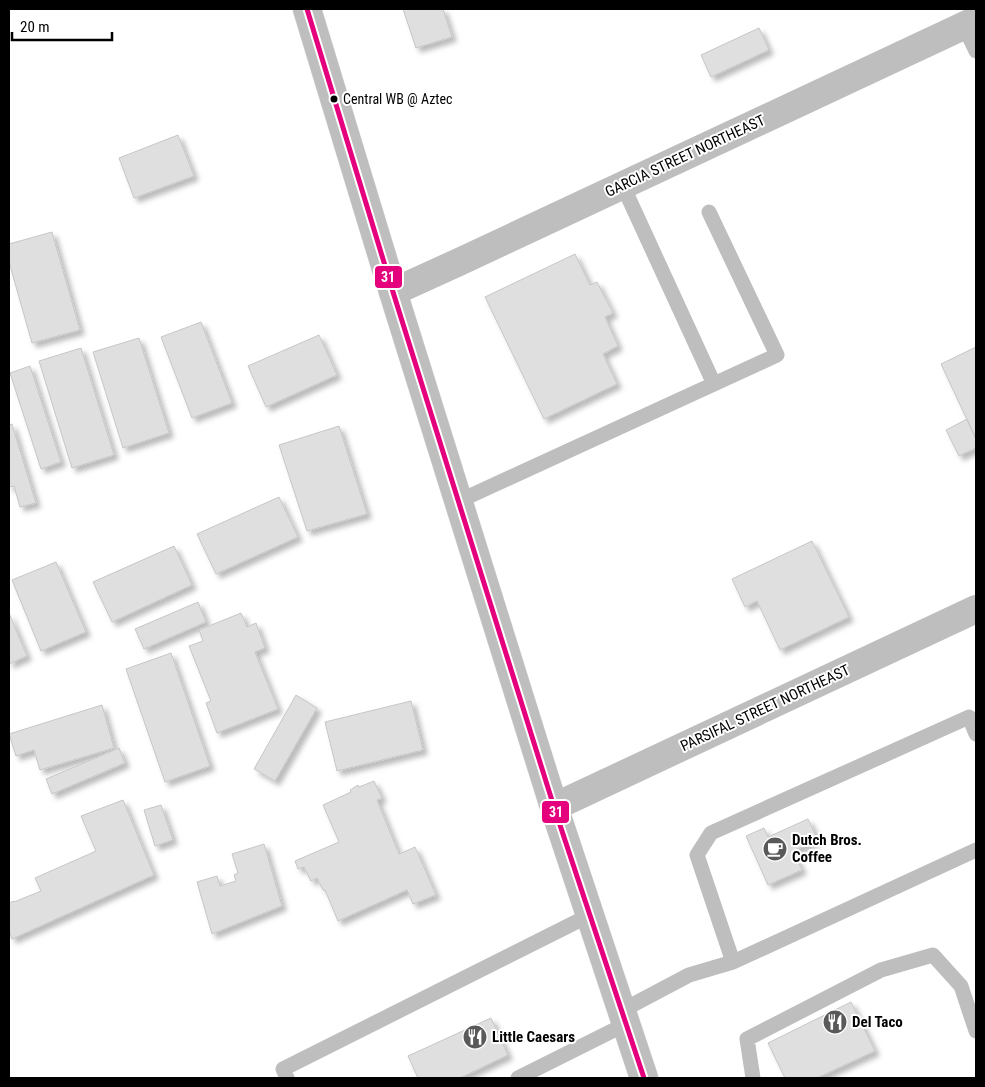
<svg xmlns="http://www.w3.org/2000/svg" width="985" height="1087" viewBox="0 0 985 1087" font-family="'Roboto Condensed',sans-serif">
	<defs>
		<filter id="shadow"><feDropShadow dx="4.5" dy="4.5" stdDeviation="2.5" flood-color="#0004"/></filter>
	</defs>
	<rect width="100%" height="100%" fill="#fff"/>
	<!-- building -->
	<path fill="#dfdfdf" stroke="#c6c6c6" filter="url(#shadow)" d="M403 9H443L452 37 416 48Z
		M759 28 769 50 711 77 701 55Z
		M178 135 194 176 134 198 119 158Z
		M52 232 80 330 32 343 9 262V244Z
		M575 254 590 285 597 282 613 313 605 317 618 346 603 354 617 384 544 419 485 297Z
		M201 322 232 403 192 418 161 337Z
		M319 335 337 375 266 407 248 366Z
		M139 338 169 433 123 448 93 352Z
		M976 347V439L941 364Z
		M81 348 114 455 72 468 39 361Z
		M30 366 61 462 41 469 10 373Z
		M967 419 976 439V448L959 456 946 430Z
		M12 424 36 503 20 507 14 486 9 487V425Z
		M339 426 367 514 307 531 279 445Z
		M279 497 298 537 216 574 197 534Z
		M812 541 849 617 780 650 757 601 745 607 732 579Z
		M174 546 192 585 112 622 93 582Z
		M56 562 86 632 41 651 12 580Z
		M198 602 206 622 144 649 135 629Z
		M9 613 27 656 9 664Z
		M241 613 247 627 256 623 265 648 255 652 278 709 217 733 206 703 211 701 189 646 203 641 199 630Z
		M171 653 210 766 165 782 126 669Z
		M296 695 317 708 275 781 254 769Z
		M411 701 423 750 337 771 325 722Z
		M102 705 114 748 40 770 34 750 16 756 9 734Z
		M119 748 125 763 52 794 46 779Z
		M374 781 382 798 377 800 399 854 415 847 436 895 413 904 407 890 338 921 325 890H323L317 878 311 881 304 867 298 869 295 861 339 842 323 805 351 792 350 790 358 785 359 787Z
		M123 800 154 875 12 939 9 931V903L14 901V902L41 891 35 878 96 851 81 816Z
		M161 805 173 840 155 846 144 810Z
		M808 819 818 840 793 851 802 870 768 885 746 836 764 828 768 837Z
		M264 844 282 906 212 934 197 882 217 876 220 886 236 881 234 875 238 873 232 854Z
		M851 1002 875 1051 817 1078H785L768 1043Z
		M491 1018 508 1055 460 1078H418L408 1056Z"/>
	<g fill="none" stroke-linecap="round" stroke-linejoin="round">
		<defs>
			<path id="primary" d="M307 9 393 292 554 807 644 1078"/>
		</defs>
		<!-- primary casing -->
		<use href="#primary" stroke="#dbdbdb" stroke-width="29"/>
		<!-- service -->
		<path stroke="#bebebe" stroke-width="15" d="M964 26 976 51
			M623 186 714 384
			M459 501 777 355 709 212
			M733 962 697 855 711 833 969 717 976 734
			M621 1011 689 975 733 962 976 850
			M287 1078 283 1069 590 915
			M518 1078 626 1024
			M753 1078 747 1039 881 970 933 955 961 986 976 1031"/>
		<!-- minor -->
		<path stroke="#bebebe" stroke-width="28" d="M393 292 459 262 976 20
			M554 807 976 609"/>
		<!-- primary -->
		<use href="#primary" stroke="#bebebe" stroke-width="28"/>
		<defs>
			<path id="bus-1" d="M307 9 393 292 554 807 644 1078"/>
		</defs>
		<!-- bus-1 casing -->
		<use href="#bus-1" stroke="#fff" stroke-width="9"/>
		<!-- bus-1 -->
		<use href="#bus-1" stroke="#e5007d" stroke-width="5"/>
	</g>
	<!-- icons -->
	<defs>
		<symbol id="cafe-disc" viewBox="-11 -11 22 22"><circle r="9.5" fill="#595959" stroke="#fff"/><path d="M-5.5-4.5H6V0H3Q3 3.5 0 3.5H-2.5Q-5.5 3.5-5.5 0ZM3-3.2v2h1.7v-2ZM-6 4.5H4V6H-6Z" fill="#fff"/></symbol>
		<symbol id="restaurant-disc" viewBox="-11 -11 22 22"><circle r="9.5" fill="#595959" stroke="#fff"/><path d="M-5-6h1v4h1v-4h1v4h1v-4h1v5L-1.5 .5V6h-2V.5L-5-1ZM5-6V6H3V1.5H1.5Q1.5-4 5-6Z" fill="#fff"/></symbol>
	</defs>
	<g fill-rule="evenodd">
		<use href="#cafe-disc" x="761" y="835" width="28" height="28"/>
		<use href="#restaurant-disc" x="821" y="1008" width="28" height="28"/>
		<use href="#restaurant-disc" x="461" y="1023" width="28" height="28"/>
	</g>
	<!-- markers -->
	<circle fill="#000" stroke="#fff" stroke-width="2" cx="334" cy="99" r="4.5"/>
	<g text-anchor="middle" stroke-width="4" stroke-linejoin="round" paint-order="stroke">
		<!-- bus labels -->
		<g font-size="14" fill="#000" stroke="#fff" text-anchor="start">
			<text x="343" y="104">Central WB @ Aztec</text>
		</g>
		<!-- street labels -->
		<g font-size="15" fill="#000" stroke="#fff">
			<text transform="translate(685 156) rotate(-25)" y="5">GARCIA STREET NORTHEAST</text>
			<text transform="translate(765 708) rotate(-25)" y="5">PARSIFAL STREET NORTHEAST</text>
		</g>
		<!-- poi labels -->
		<g font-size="15" font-weight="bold" fill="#000" stroke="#fff" text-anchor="start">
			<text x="792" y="845">Dutch Bros.<tspan x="792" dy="17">Coffee</tspan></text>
			<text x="852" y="1027">Del Taco</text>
			<text x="492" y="1042">Little Caesars</text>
		</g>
	</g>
	<g stroke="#fff" stroke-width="2">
		<rect x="374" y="265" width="29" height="24" rx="5" fill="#e5007d"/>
		<rect x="541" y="800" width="29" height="24" rx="5" fill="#e5007d"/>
	</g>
	<g font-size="14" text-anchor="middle" font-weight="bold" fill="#fff">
		<text x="388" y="282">31</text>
		<text x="556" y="817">31</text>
	</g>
	<!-- border -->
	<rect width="985" height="1087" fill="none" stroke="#000000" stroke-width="20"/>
	<!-- scale -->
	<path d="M12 32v8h100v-8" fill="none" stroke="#000000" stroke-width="2.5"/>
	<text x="20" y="32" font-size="15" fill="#000000" stroke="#ffffff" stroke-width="4" paint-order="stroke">20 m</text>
</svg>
